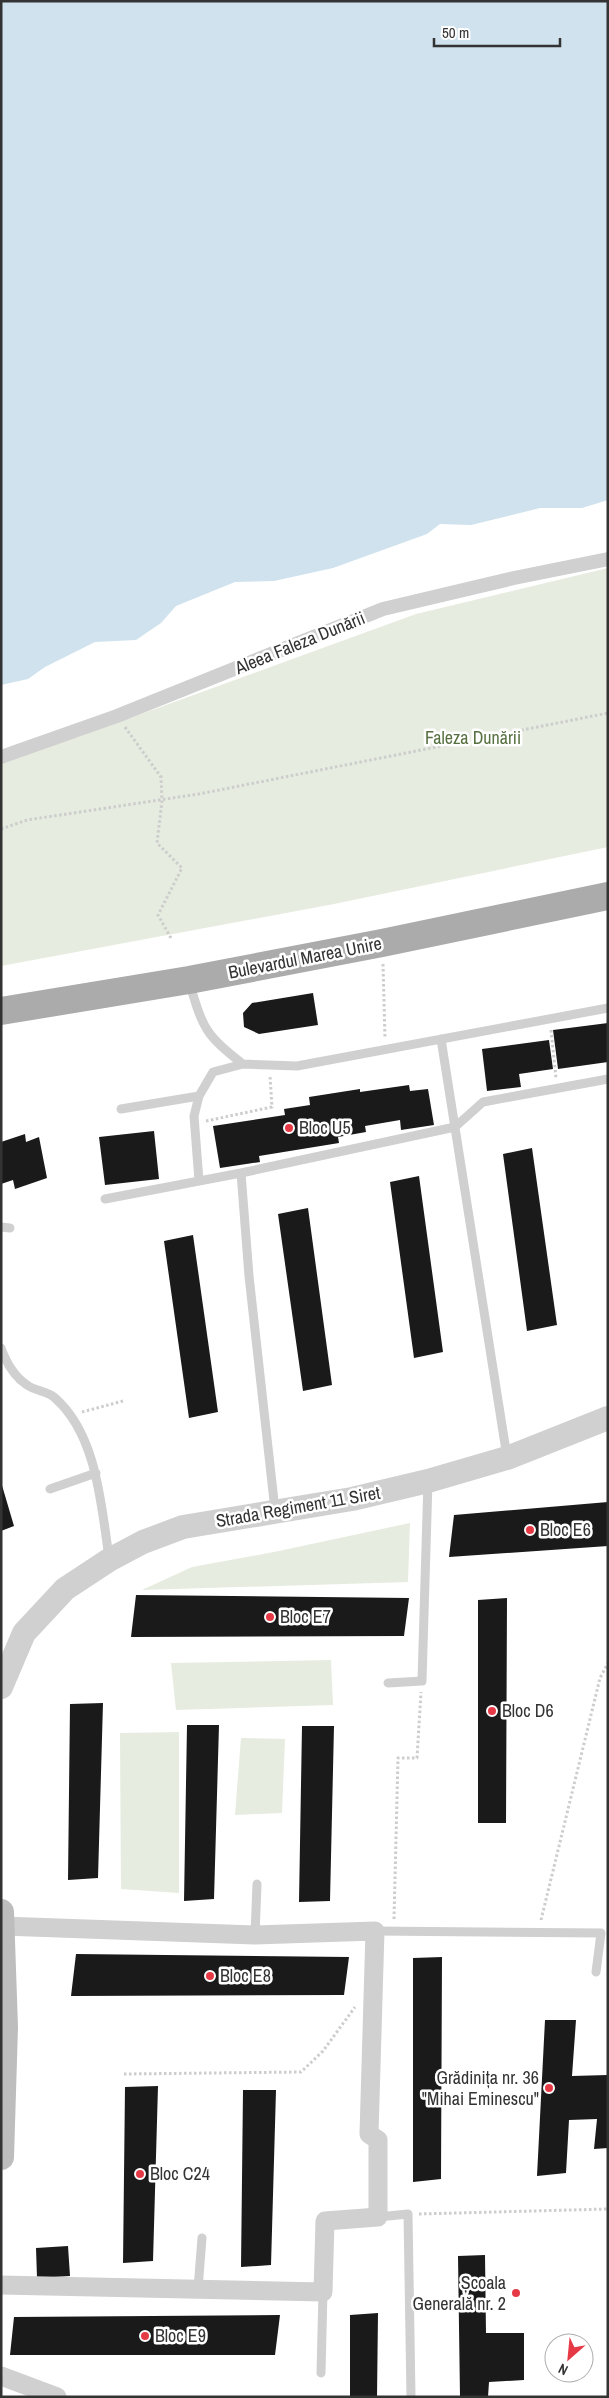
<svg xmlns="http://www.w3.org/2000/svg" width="609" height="2398" viewBox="0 0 609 2398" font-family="'Archivo Narrow',sans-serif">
	<rect width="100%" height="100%" fill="#fff"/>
	<!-- green -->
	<path fill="#e6ecdf" d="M608 568V847L334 904 1 966V758L78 737 416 614Z
		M410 1523 408 1582 142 1590 192 1567 274 1552Z
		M331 1660 333 1705 176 1710 171 1663Z
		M179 1732V1893L121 1889 120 1733Z
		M241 1738 285 1739 282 1813 235 1815Z"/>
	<!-- water -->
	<path fill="#cfe2ee" d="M1 1H608V500L582 508H540L471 525 440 524 427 534 333 568 274 581 235 582 176 606 161 623 136 640 95 642 45 667 28 679 1 685Z"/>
	<!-- building -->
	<path fill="#1a1a1a" d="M313 993 318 1025 259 1034 244 1027 243 1013 252 1003Z
		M608 1023V1062L558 1069 553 1030Z
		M549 1040 553 1069 519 1074 521 1087 487 1091 482 1049Z
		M409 1085 410 1091 428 1089 434 1125 401 1130 400 1120 365 1126 366 1132 338 1137 339 1143 259 1156 260 1162 220 1168 213 1126 285 1115 284 1109 310 1105 309 1097 360 1089V1092Z
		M154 1131 159 1179 105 1185 99 1137Z
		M25 1134 26 1142 39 1137 47 1178 15 1189 13 1180 1 1184V1142Z
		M532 1148 557 1325 527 1331 503 1154Z
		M419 1176 443 1352 414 1358 390 1182Z
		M308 1208 332 1385 303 1391 278 1214Z
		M193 1235 218 1412 189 1418 164 1241Z
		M1 1482 14 1526 1 1531Z
		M608 1502V1546L449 1557 454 1515Z
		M136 1595 409 1598 404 1636 131 1637Z
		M507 1598 506 1823H478V1600Z
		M103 1703 98 1878 68 1880 70 1704Z
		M187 1725H219L214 1899 184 1901Z
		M302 1726H334L330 1901 299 1902Z
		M76 1954 349 1957 344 1995 71 1996Z
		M442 1957 441 2179 413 2182V1958Z
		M545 2020H576L572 2076 608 2075V2148L594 2149 597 2119 569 2120 566 2173 537 2176Z
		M158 2086 153 2261 123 2263 125 2087Z
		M243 2090H276L271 2265 241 2267Z
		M68 2246 70 2276 37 2278 36 2248Z
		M485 2255 486 2333H524V2380L489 2382 488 2397H460L458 2256Z
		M378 2313 377 2397H350V2315Z
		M280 2315 275 2355H10L14 2317Z"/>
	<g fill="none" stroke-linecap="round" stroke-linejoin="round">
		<!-- path -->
		<path stroke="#cdcdcd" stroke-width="3" stroke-dasharray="2.5 2.5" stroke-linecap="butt" d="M125 727 161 777 162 801 157 843 182 868 158 915 172 940
			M1 829 27 820 199 794 608 713
			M383 964 385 1038
			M551 1030 556 1078
			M206 1121 272 1107 270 1076
			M82 1412 123 1401
			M394 1919 398 1758H417L421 1692
			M541 1920 600 1678 608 1663
			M124 2074 301 2072 323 2051 355 2007
			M419 2214 608 2209"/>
		<!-- service -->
		<path stroke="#d0d0d0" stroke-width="9" d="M189 982C203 1027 204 1035 243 1064
			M441 1039 507 1457
			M121 1109 199 1096
			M241 1173 455 1127 483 1102 608 1079
			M105 1199 199 1181
			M1 1227 10 1228
			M1 1348C6 1362 15 1377 27 1385 35 1391 48 1391 55 1398 97 1435 101 1505 109 1557
			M50 1489 96 1473
			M275 1510 249 1276 241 1173 199 1181 194 1116 199 1096 213 1072 243 1064 297 1066 608 1008
			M388 1683 422 1681 428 1481
			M375 1931 601 1933 596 1972
			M255 1935 257 1884
			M378 2217 408 2214 411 2397
			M198 2289 202 2238
			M321 2373 323 2292"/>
		<!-- pedestrian -->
		<path stroke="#d0d0d0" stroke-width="14" d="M1 757 117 716 383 609 514 578 608 559"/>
		<!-- minor -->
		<path stroke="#d0d0d0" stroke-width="19" d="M1 2285 323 2292 325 2221 378 2217V2140L369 2134 375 1931 255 1935 2 1926
			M1 2376 57 2397"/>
		<!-- tertiary -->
		<path stroke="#d0d0d0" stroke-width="24" d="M1 1687 24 1633 65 1589 109 1560 143 1542 183 1527 352 1499 428 1481 507 1458 608 1418"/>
		<!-- secondary -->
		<path stroke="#bdbdbd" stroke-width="26" d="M1 1912 5 2027 1 2157"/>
		<!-- primary -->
		<path stroke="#ababab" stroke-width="28" d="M1 1011 189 980 382 943 608 896"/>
	</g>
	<!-- markers -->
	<g fill="#e63946" stroke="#fff" stroke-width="2">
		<circle cx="289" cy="1128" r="5"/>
		<circle cx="530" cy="1530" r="5"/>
		<circle cx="270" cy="1617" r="5"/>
		<circle cx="492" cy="1711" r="5"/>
		<circle cx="210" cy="1976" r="5"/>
		<circle cx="549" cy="2088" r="5"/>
		<circle cx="140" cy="2174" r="5"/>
		<circle cx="516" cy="2293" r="5"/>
		<circle cx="145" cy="2336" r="5"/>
	</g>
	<g text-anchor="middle" stroke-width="5" stroke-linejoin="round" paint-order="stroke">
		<!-- street labels -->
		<g font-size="18" fill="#333" stroke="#fff">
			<text transform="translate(300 643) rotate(-22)" y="6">Aleea Faleza Dunării</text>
			<text transform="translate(305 958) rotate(-11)" y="6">Bulevardul Marea Unire</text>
			<text transform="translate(298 1507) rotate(-10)" y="6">Strada Regiment 11 Siret</text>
		</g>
		<!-- park labels -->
		<g font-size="18" fill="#56703f" stroke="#fff">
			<text x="473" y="744">Faleza Dunării</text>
		</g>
		<!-- poi labels -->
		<g font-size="18" fill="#333" stroke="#fff" text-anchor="start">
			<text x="299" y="1134">Bloc U5</text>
			<text x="540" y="1536">Bloc E6</text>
			<text x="280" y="1623">Bloc E7</text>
			<text x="502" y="1717">Bloc D6</text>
			<text x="220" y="1982">Bloc E8</text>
			<text x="539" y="2084" text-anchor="end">Grădinița nr. 36<tspan x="539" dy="21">"Mihai Eminescu"</tspan></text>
			<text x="150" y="2180">Bloc C24</text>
			<text x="506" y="2289" text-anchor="end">Școala<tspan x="506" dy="21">Generală nr. 2</tspan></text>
			<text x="155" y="2342">Bloc E9</text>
		</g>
	</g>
	<!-- border -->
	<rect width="609" height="2398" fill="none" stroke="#333333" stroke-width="5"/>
	<!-- north arrow -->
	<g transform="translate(569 2358) rotate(207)"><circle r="24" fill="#ffffff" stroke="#adadad"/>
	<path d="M0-4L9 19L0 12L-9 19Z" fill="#e63946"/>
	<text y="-8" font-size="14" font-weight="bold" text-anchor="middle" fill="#333333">N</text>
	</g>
	<!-- scale -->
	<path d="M434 38v8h126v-8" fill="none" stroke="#333333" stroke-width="2.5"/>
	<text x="442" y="38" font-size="15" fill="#333333" stroke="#ffffff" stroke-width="4" paint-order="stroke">50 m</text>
</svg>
